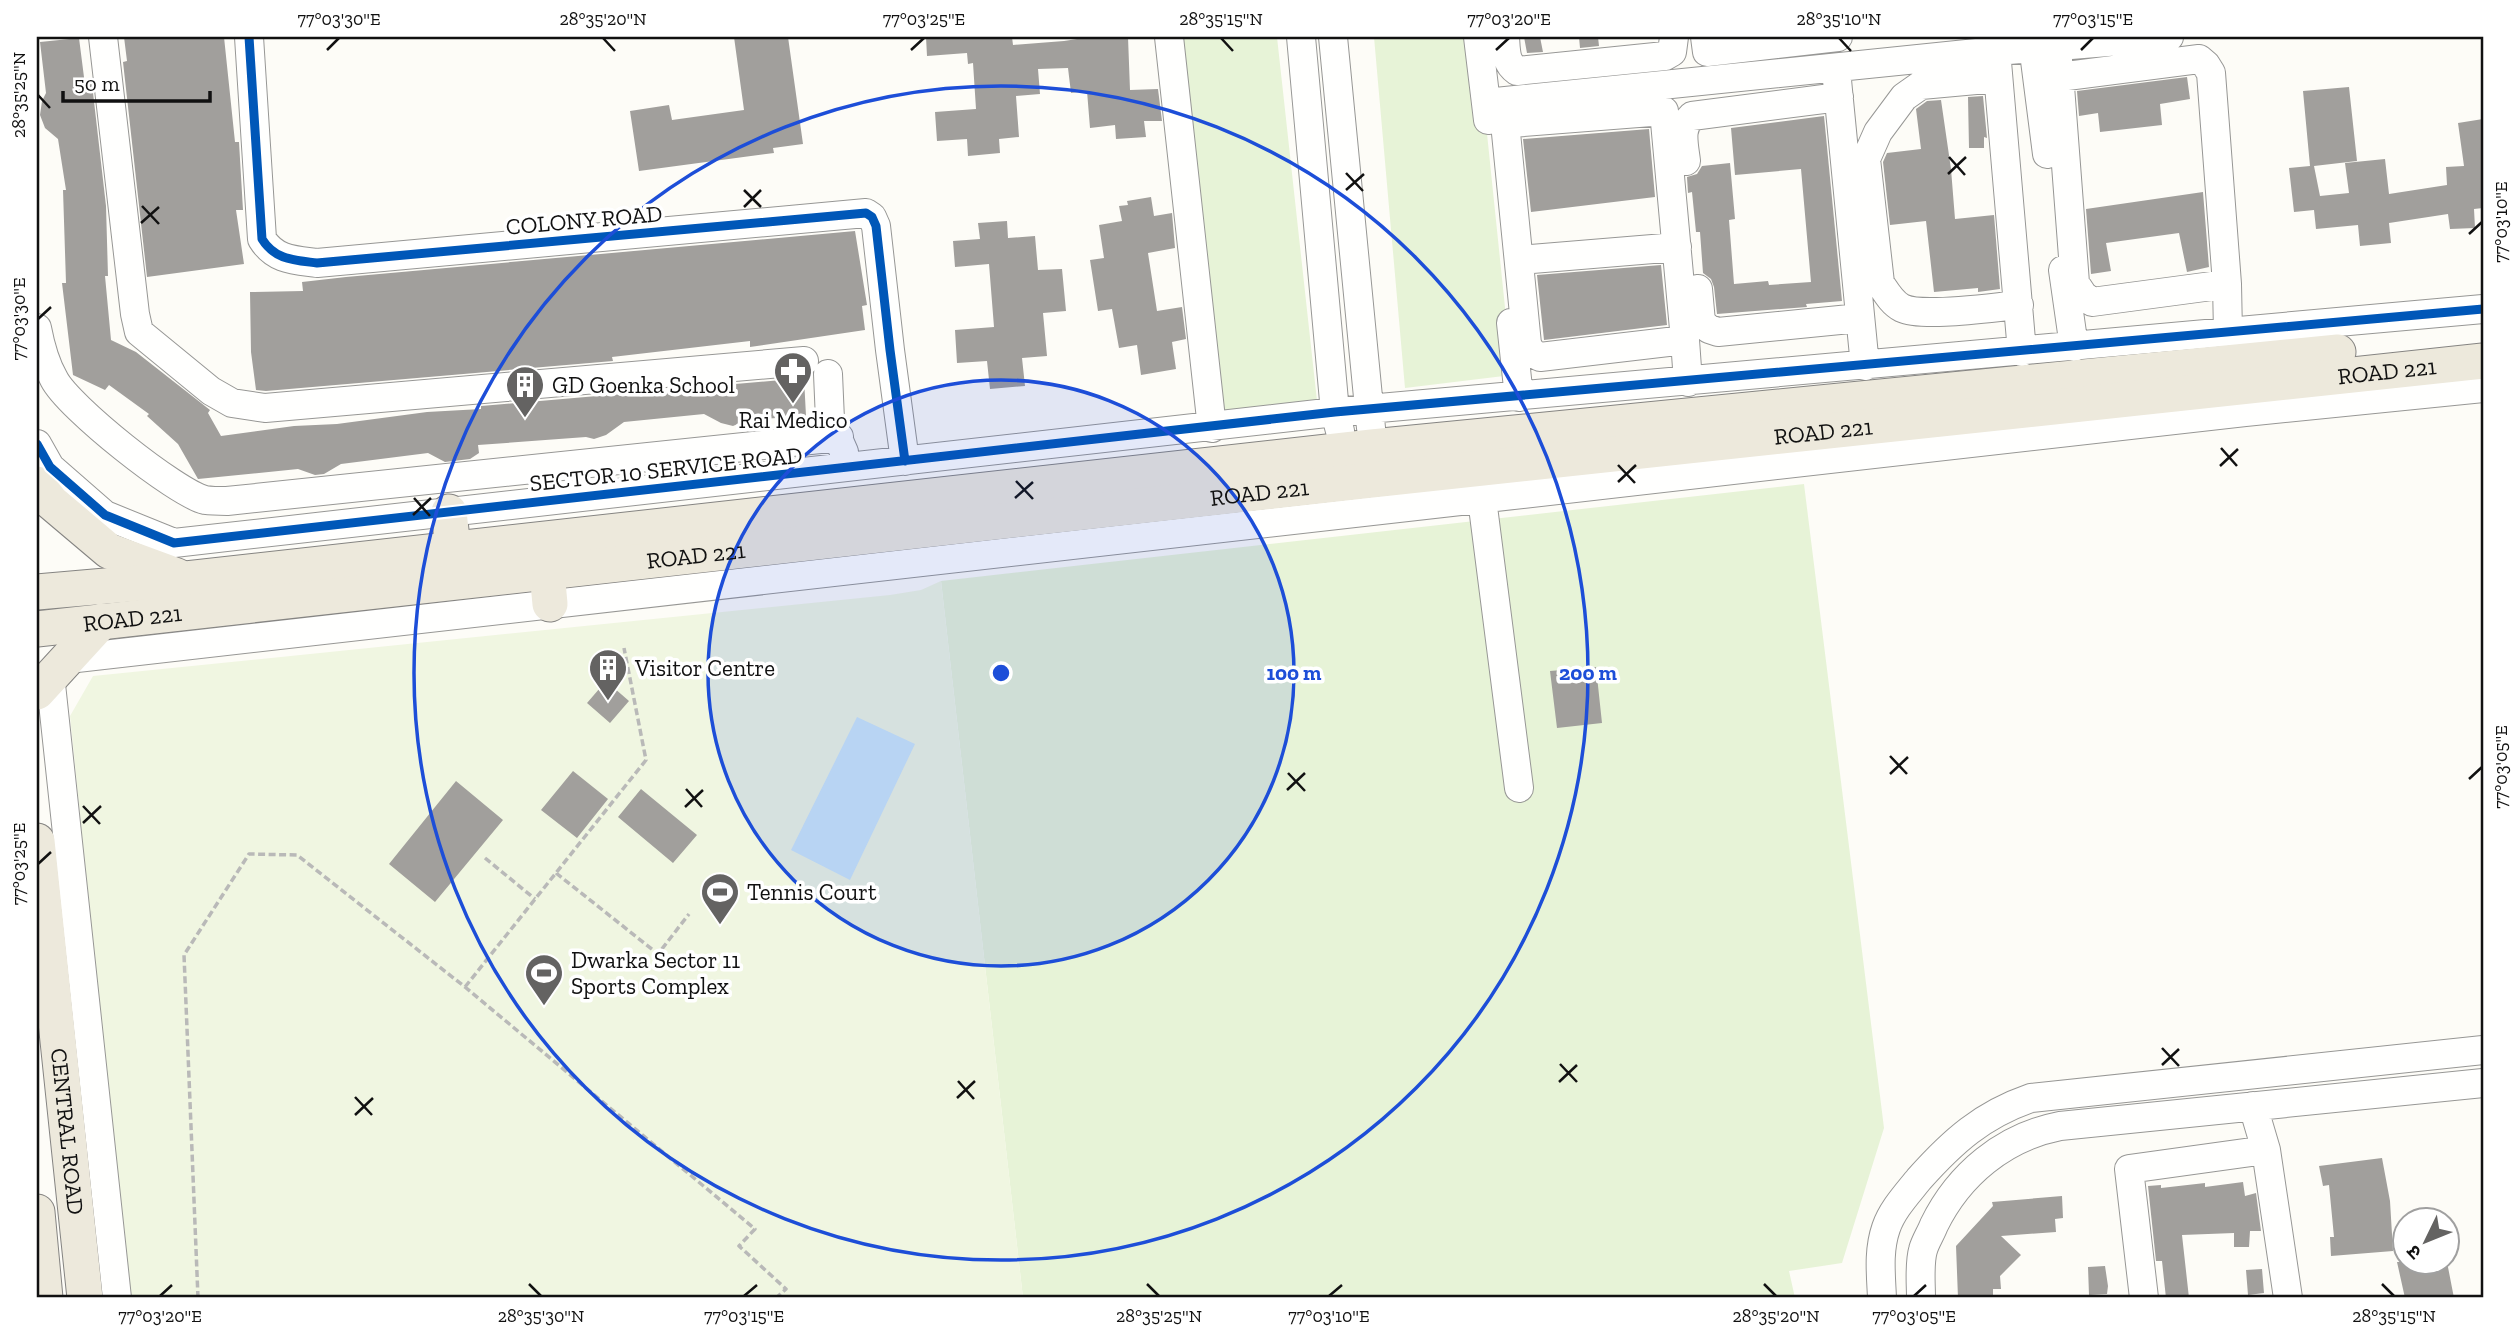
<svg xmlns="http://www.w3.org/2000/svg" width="2520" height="1335" viewBox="0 0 2520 1335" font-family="'Zilla Slab','Noto Sans Devanagari',serif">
	<rect width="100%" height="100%" fill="#fdfcf7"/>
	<!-- green -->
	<path fill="#e7f3d7" d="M1180 37H1277L1317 401 1221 411Z
		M1374 37H1477L1512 375 1405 388Z
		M1804 484 1884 1128 1842 1263 1789 1271 1795 1298H1023L941 581Z"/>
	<!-- pitch -->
	<path fill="#f0f6e1" d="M941 581 1023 1298H129L70 716 93 676 890 595 921 590Z"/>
	<!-- water -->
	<path fill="#cde8f7" d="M857 717 915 744 850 880 791 850Z"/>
	<!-- building -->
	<path fill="#a19f9c" d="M124 37H224L235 142H239L243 210H236L244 264 147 277 123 62 127 61Z
		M734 37H788L803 144 773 148 774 153 639 171 630 111 669 105 672 120 744 110Z
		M926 37H1012L1013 45 1064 41 1090 37H1128L1130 90 1158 89 1162 121H1144L1146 137 1116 139 1115 125 1090 128 1087 91 1071 93 1068 68 1038 69 1040 94 1016 96 1019 137 999 139 1000 153 968 156 967 139 937 141 935 112 976 109 973 63 968 64 967 53 927 56Z
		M1524 37H1540L1543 52 1527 53Z
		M1579 37H1598L1599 46 1580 48Z
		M79 38 85 85 92 84 106 206 108 276H105L111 340 136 352 210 410 208 413 221 436 294 426 337 424 427 412 481 409V406L804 378 806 416 747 420 733 426 721 423 704 414 624 422 606 435 594 439 586 437 478 445 479 453 470 459 445 462 428 453 341 464 324 474 315 475 298 469 198 479 178 444 147 416 149 414 109 385 105 390 73 375 62 283H66L63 190H66L58 139 45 128 40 115 42 101 46 93 40 42Z
		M2187 77 2190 99 2160 104 2162 125 2100 132 2098 113 2079 116 2077 91Z
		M2349 87 2357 161 2314 166 2320 196 2349 193 2345 163 2385 159 2389 194 2447 185 2446 167 2464 166 2458 123 2483 119V208L2474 209 2475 228 2450 229 2448 214 2389 223 2391 243 2360 246 2358 225 2316 229 2314 210 2294 212 2289 168 2310 166 2303 91Z
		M1983 96 1987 138 1984 137V148H1969L1968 97Z
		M1941 100 1951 169 1955 219 1994 215 2000 289 1978 292V288L1934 292 1926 221 1890 225 1883 162 1887 153 1921 149 1916 109 1927 101Z
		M1824 116 1842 301 1806 304 1807 307 1717 314 1714 287 1711 279 1703 273 1700 232H1696L1692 192 1688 193 1687 177 1697 174 1702 166 1730 163 1735 219 1729 220 1734 284 1768 281 1769 285 1811 282 1801 169 1735 175 1731 128Z
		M1649 129 1655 197 1531 212 1523 139Z
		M2203 192 2209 267 2187 272 2179 233 2106 243 2111 271 2091 274 2086 209Z
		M1151 197 1154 216 1172 213 1175 248 1148 253 1157 311 1182 307 1186 339 1172 342 1176 369 1141 375 1137 345 1119 348 1112 309 1098 311 1090 260 1104 258 1099 225 1122 221 1119 206 1128 205 1127 201Z
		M1007 221 1008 238 1035 236 1038 270 1062 269 1066 311 1043 313 1047 356 1022 358 1025 386 990 389 987 361 957 363 955 330 994 327 989 264 955 267 953 241 980 239 978 223Z
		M855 231 867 305 862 306 865 330 750 347V341L612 357 613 361 266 391 256 390 251 352 250 292 303 291 302 282 346 277Z
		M1661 265 1667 325 1544 340 1537 275Z
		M1596 667 1602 723 1557 728 1550 671Z
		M606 681 629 701 610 723 587 703Z
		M573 771 608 799 577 838 541 810Z
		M456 781 503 820 435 902 389 864Z
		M641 789 697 835 673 863 618 817Z
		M2382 1158 2390 1201 2393 1251 2331 1256 2330 1237H2334L2329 1185 2323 1186 2319 1166Z
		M2243 1182 2245 1196 2256 1193 2261 1231H2250L2249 1247H2234V1233L2182 1235 2189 1298H2166L2162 1261H2156L2148 1186 2161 1185V1188L2205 1183V1187Z
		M2062 1196 2063 1218 2055 1219 2056 1232 2001 1236 2021 1255 2000 1276 2001 1289H1993V1298H1958L1956 1246 1993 1206 1992 1202Z
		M2397 1262H2447L2454 1298H2405Z
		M2105 1266 2108 1286 2107 1294 2089 1295 2088 1267Z
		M2262 1269 2264 1293 2248 1295 2246 1270Z"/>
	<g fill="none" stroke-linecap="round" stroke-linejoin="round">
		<defs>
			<path id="minor" d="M103 37 135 314 139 332 211 391 232 403 265 408 804 361
				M249 37 262 239C275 260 294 260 317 263L866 213 872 217 876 226 890 350 905 461
				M1169 37 1212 428
				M1301 37 1335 412 1340 431
				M1333 37 1371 428
				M1478 37 1488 120
				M1505 37C1506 50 1505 63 1517 71L1665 56 1672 52 1674 37
				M1705 37 1707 52 1838 37
				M2032 37 2047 154
				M2058 60 2075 283 2083 295 2092 302 2227 284
				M1997 62 2022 352
				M2059 77 2199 59 2206 65 2211 73 2227 284 2228 333
				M1998 78 1921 85 1904 97 1878 132 1866 159 1880 283C1886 292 1892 303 1902 308 1923 318 1994 307 2019 305
				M1837 80 1865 366
				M1486 103 1996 51 2169 37
				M1686 161C1684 144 1679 128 1692 116L1839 97
				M1519 260 1677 247
				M2063 270 2074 347
				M1698 289 1701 322 1709 329 1718 332 1860 318
				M1511 323 1519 397
				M37 328C40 344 46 365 54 379 68 407 176 493 205 500 212 501 220 501 227 501L839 437
				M1685 340 1540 357 1531 352 1527 344 1506 133 1512 123 1664 111 1685 340 1688 382
				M828 374 830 420 844 452
				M37 444 50 467 105 515 174 543 1335 412 2483 309
				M1482 499 1519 788
				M68 659 2245 412 2483 388
				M50 675 117 1298
				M2253 1106 2266 1150 2288 1298
				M1882 1298C1881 1275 1878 1251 1886 1228 1892 1210 1907 1194 1919 1179 1953 1141 1982 1115 2031 1098L2483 1050
				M1921 1298C1921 1283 1919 1264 1923 1250 1925 1242 1931 1233 1934 1225 1959 1174 2004 1137 2060 1126L2483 1083
				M2144 1298 2129 1169 2266 1150"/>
			<g id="major">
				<path d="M37 484 51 502 109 551 177 576"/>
				<path d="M449 512 453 549"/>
				<path d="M547 572 550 604"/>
				<path d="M37 592 186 579 1372 447 2338 352"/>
				<path id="s1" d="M37 629 1362 481 2483 361"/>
				<path d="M37 692 102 621"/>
				<path id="s2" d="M37 841 85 1298"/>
				<path d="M37 1212 45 1298"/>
			</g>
		</defs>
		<!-- minor casing -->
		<use href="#minor" stroke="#979795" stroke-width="30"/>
		<!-- major casing -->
		<use href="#major" stroke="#858482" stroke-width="37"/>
		<!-- path -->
		<path stroke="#b9b9b8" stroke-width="3.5" stroke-dasharray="7 3.5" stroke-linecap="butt" d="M485 858 535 899
			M556 873 658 954 689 914
			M465 987 646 760 624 648
			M198 1298 184 955 249 854 297 855 465 987 755 1229 739 1246 786 1289 776 1298"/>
		<!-- minor -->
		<use href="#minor" stroke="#fffffe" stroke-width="28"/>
		<!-- major -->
		<use href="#major" stroke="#ede9dc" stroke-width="35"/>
		<defs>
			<path id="cycleway" d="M249 37 262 239C275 260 294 260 317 263L866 213 872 217 876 226 890 350 905 461
				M37 444 50 467 105 515 174 543 1335 412 2483 309"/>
		</defs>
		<!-- cycleway casing -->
		<use href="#cycleway" stroke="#fff" stroke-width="13"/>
		<!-- cycleway -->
		<use href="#cycleway" stroke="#0057b8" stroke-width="9"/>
	</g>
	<!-- ticks -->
	<path fill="none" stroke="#111" stroke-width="2.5" d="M603 38 615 51M1221 38 1233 51M1839 38 1851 51M327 50 339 38M911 50 924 38M1496 50 1509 38M2081 50 2093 38M38 95 50 108M1949 157 1965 175M1346 173 1363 191M1948 174 1966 157M744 190 761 207M1346 190 1364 174M142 206 159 224M744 207 761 190M141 223 159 207M2469 234 2482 222M38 319 51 307M2221 448 2237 466M1618 465 1635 483M2220 466 2238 449M1016 481 1033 499M1618 482 1636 465M414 498 430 516M1015 498 1033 482M413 515 431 498M1890 756 1907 774M1288 773 1305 791M1890 774 1908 757M2469 779 2482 767M686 789 702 807M1287 790 1305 773M83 806 100 824M685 807 703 790M83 823 101 806M38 864 51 852M2162 1048 2179 1066M1560 1064 1577 1082M2162 1065 2179 1049M958 1081 974 1099M1559 1082 1577 1065M355 1097 372 1115M957 1098 975 1081M355 1115 373 1098M529 1284 541 1296M1147 1284 1159 1296M1764 1284 1776 1296M2382 1284 2394 1296M160 1296 172 1285M744 1296 757 1285M1329 1296 1342 1285M1914 1296 1926 1285"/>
	<!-- distance rings -->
	<circle cx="1001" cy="673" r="293" fill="#1d4ed8" fill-opacity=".12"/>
	<g fill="none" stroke="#1d4ed8" stroke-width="3.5">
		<circle cx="1001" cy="673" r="293"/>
		<circle cx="1001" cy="673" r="587"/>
	</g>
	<!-- icons -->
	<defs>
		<symbol id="pharmacy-pin" viewBox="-11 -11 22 30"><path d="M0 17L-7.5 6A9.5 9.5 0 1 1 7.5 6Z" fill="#646362" stroke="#fff"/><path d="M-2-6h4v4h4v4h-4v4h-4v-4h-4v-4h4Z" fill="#fff"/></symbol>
		<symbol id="building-pin" viewBox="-11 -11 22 30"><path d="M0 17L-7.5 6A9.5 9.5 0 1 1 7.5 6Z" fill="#646362" stroke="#fff"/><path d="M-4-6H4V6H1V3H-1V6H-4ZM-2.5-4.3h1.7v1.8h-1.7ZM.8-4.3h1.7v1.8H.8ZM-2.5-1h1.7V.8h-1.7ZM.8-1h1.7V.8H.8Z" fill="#fff"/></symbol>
		<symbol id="stadium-pin" viewBox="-11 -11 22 30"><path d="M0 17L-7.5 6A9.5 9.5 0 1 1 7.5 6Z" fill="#646362" stroke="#fff"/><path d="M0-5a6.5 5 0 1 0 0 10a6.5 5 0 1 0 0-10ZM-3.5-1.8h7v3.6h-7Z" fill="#fff"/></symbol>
	</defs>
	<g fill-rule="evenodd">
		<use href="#pharmacy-pin" x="771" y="349" width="44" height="60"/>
		<use href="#building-pin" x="503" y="363" width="44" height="60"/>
		<use href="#building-pin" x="586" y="646" width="44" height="60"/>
		<use href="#stadium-pin" x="698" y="870" width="44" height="60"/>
		<use href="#stadium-pin" x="522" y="951" width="44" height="60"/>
	</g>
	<g text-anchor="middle" stroke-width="7" stroke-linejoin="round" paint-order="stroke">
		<!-- street labels -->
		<g font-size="23" fill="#111" stroke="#fff">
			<text transform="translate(584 220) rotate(-5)" y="8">COLONY ROAD</text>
			<text dy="8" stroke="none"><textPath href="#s1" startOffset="2364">ROAD 221</textPath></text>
			<text dy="8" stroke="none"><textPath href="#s1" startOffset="1797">ROAD 221</textPath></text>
			<text transform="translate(666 469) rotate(-6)" y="8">SECTOR 10 SERVICE ROAD</text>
			<text dy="8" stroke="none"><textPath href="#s1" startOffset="1230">ROAD 221</textPath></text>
			<text dy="8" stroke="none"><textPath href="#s1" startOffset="663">ROAD 221</textPath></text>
			<text dy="8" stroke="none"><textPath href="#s1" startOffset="96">ROAD 221</textPath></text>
			<text dy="8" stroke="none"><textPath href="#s2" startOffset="292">CENTRAL ROAD</textPath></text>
		</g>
		<!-- poi labels -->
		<g font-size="23" fill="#111" stroke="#fff" text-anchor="start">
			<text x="552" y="393">GD Goenka School</text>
			<text x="793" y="428" text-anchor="middle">Rai Medico</text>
			<text x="635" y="676">Visitor Centre</text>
			<text x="747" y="900">Tennis Court</text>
			<text x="571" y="968">Dwarka Sector 11<tspan x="571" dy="26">Sports Complex</tspan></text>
		</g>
	</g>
	<circle cx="1001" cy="673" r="10" fill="#1d4ed8" stroke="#fff" stroke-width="3.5"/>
	<g font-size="21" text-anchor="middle" font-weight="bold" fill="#1d4ed8" stroke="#fff" stroke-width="7" stroke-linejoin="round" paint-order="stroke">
		<text x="1294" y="680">100 m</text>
		<text x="1588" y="680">200 m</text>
	</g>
	<!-- border -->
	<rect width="2520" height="1335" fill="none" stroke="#ffffff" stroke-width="77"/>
	<!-- north arrow -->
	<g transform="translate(2426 1241) rotate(227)"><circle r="33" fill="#ffffff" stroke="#a0a0a0" stroke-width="2"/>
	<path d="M0-5L12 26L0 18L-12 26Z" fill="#646362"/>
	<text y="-10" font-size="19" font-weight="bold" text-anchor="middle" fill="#111111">उ</text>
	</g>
	<!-- scale -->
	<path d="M63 91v10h147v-10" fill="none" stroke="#111111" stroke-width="3.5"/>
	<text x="74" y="91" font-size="21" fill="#111111" stroke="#ffffff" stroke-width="5" paint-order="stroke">50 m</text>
	<rect x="38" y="38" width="2444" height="1258" fill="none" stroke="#111" stroke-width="2.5"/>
	<g font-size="18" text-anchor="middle" fill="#111">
		<text x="339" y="25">77°03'30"E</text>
		<text x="603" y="25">28°35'20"N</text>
		<text x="924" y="25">77°03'25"E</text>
		<text x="1221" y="25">28°35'15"N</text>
		<text x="1509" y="25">77°03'20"E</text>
		<text x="1839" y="25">28°35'10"N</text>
		<text x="2093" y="25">77°03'15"E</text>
		<text transform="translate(19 95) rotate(-90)" y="6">28°35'25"N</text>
		<text transform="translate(2501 222) rotate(-90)" y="6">77°03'10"E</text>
		<text transform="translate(19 319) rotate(-90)" y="6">77°03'30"E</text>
		<text transform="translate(2501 767) rotate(-90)" y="6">77°03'05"E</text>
		<text transform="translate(19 864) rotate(-90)" y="6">77°03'25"E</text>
		<text x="160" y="1322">77°03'20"E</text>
		<text x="541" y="1322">28°35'30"N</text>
		<text x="744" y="1322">77°03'15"E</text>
		<text x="1159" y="1322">28°35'25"N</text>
		<text x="1329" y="1322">77°03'10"E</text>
		<text x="1776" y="1322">28°35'20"N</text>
		<text x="1914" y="1322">77°03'05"E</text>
		<text x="2394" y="1322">28°35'15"N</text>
	</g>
</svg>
